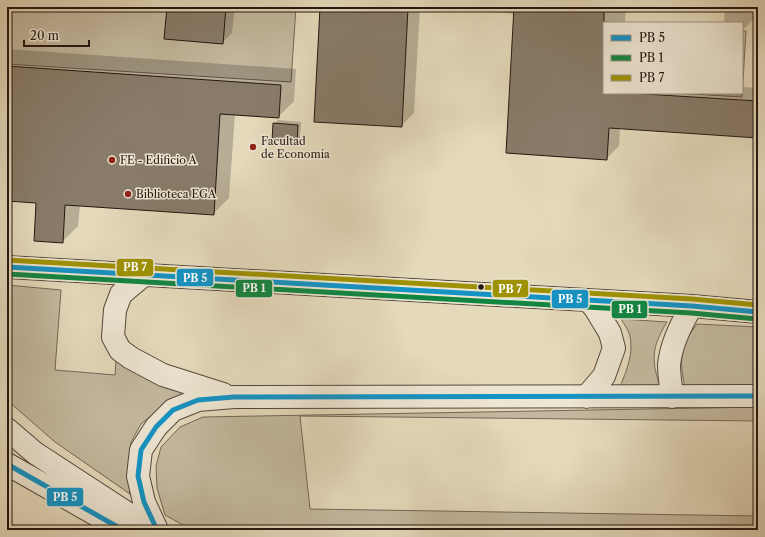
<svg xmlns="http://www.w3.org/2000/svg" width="765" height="537" viewBox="0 0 765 537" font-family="'Libre Caslon Text',serif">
	<rect width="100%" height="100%" fill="#e4d9bb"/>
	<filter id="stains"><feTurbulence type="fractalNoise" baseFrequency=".005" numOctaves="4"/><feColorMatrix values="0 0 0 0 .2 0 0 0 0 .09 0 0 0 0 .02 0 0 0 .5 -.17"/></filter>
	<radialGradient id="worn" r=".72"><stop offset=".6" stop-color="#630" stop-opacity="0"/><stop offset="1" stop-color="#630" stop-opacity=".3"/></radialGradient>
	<!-- green -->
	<path fill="#c3b89e" stroke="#746758" d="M7 7H296L291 82 7 64Z
		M742 31H746L742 97 674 93H742Z
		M7 285 61 290 55 370 115 375 116 360 197 394 171 400 141 424 131 442 128 466 130 494 55 442 7 400Z
		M621 319 667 322C651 348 651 361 661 389H619C626 372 635 352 629 333 627 328 624 324 621 319Z
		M697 324 758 327V389L685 387C679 362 680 345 697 324Z
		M758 407V421L300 416 310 509 758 516V530H192L165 515 157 488 156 466 161 447 180 427 203 417Z"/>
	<!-- shadow -->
	<path fill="#0003" d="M168 7H235L232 33 222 43Z
		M321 7H420L414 113 401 126 315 121Z
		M476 7H626L625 23H604V93H742V87L758 88V137L620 128 619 146 606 159 515 14 476 11Z
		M695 7H758V11L757 15 745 28H742V23H724L725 9Z
		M7 49 296 69 294 101 278 117 235 114 229 198 213 214 80 205 78 226 62 242 38 202 7 200Z
		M278 120 301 122 300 138 296 142 274 124Z"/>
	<!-- building -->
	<path fill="#887b69" stroke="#241611" d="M167 7H226L223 44 164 39Z
		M320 7 369 9V7H393L408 8 402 127 314 122Z
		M514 7H604V93H628L758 101V138L609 128 607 160 506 153Z
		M7 66 281 85 279 118 220 114 214 215 65 205 63 243 34 241 36 203 7 201Z
		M273 123 298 125 297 143 272 141Z"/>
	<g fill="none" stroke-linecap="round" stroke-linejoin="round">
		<defs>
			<path id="minor" d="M7 267 692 306 758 312
				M145 274 121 294 115 310 113 337 120 350 131 358 163 375 223 394
				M586 397 604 376 614 348 610 333 595 308 588 300
				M672 397C671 386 669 375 669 365 671 344 681 324 692 306
				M7 429 35 453 153 530
				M7 464 123 530
				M157 530 144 502 138 476 141 450 156 427 173 410 198 400 234 397 758 396"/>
		</defs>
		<!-- minor casing -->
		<use href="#minor" stroke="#54473c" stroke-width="24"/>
		<!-- minor -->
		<use href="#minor" stroke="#ede6d3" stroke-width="22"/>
		<defs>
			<path id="bus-1" d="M7 267 692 306 758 312
				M7 464 123 530
				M157 530 144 502 138 476 141 450 156 427 173 410 198 400 234 397 758 396"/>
			<path id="bus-2" d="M7 274 691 313 757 319"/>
			<path id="bus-3" d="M7 260 692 299 758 305"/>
		</defs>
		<!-- bus-1 casing -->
		<use href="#bus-1" stroke="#ede6d3" stroke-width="8"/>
		<!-- bus-2 casing -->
		<use href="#bus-2" stroke="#ede6d3" stroke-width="8"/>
		<!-- bus-3 casing -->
		<use href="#bus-3" stroke="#ede6d3" stroke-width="8"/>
		<!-- bus-1 -->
		<use href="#bus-1" stroke="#1493c5" stroke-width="5"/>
		<!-- bus-2 -->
		<use href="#bus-2" stroke="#118642" stroke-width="5"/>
		<!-- bus-3 -->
		<use href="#bus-3" stroke="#9e9204" stroke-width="5"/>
	</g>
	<!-- markers -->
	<g fill="#8f2418" stroke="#ede6d3" stroke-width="1.5">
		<circle cx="253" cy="147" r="4"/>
		<circle cx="112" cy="160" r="4"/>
		<circle cx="128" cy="194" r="4"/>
	</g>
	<circle fill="#241611" stroke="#ede6d3" stroke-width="1.5" cx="481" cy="287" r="3.5"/>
	<g text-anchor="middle" stroke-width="3" stroke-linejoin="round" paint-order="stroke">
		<!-- poi labels -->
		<g font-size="11" fill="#241611" stroke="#ede6d3" text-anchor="start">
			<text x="261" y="145">Facultad<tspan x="261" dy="13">de Economía</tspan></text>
			<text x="120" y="164">FE - Edificio A</text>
			<text x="136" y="198">Biblioteca EGA</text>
		</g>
	</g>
	<g stroke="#ede6d3" stroke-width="1.5">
		<rect x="116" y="258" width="38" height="19" rx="4" fill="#9e9204"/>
		<rect x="176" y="268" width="38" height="19" rx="4" fill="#1493c5"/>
		<rect x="235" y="279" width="38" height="19" rx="4" fill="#118642"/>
		<rect x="492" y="279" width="37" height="19" rx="4" fill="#9e9204"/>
		<rect x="551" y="289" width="38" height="20" rx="4" fill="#1493c5"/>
		<rect x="611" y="300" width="37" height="19" rx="4" fill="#118642"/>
		<rect x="46" y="487" width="38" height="20" rx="4" fill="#1493c5"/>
	</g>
	<g font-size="11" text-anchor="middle" font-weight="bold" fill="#fff">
		<text x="135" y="271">PB 7</text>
		<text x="195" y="282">PB 5</text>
		<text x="254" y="292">PB 1</text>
		<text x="510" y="293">PB 7</text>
		<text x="570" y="303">PB 5</text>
		<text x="630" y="313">PB 1</text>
		<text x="65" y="501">PB 5</text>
	</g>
	<!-- margin -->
	<rect width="765" height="537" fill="none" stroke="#e4d9bb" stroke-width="24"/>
	<rect x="8" y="8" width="749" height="521" fill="none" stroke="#241611" stroke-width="2"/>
	<rect x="12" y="12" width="741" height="513" fill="none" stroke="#241611"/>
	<!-- legend -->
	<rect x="603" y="22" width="140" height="72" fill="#ede6d3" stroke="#9d9385"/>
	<rect x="611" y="35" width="20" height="6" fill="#1493c5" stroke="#9d9385"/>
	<text x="639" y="42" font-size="12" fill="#241611">PB 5</text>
	<rect x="611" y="55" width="20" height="6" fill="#118642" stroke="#9d9385"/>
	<text x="639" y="62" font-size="12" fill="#241611">PB 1</text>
	<rect x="611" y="75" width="20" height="6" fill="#9e9204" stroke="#9d9385"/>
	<text x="639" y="82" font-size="12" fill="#241611">PB 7</text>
	<!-- scale -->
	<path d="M24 40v6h65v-6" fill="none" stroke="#241611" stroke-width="2"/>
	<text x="30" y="40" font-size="12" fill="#241611" stroke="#ede6d3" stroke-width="3" paint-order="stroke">20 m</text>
	<rect width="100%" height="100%" filter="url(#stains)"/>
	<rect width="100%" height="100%" fill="url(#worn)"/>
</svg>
